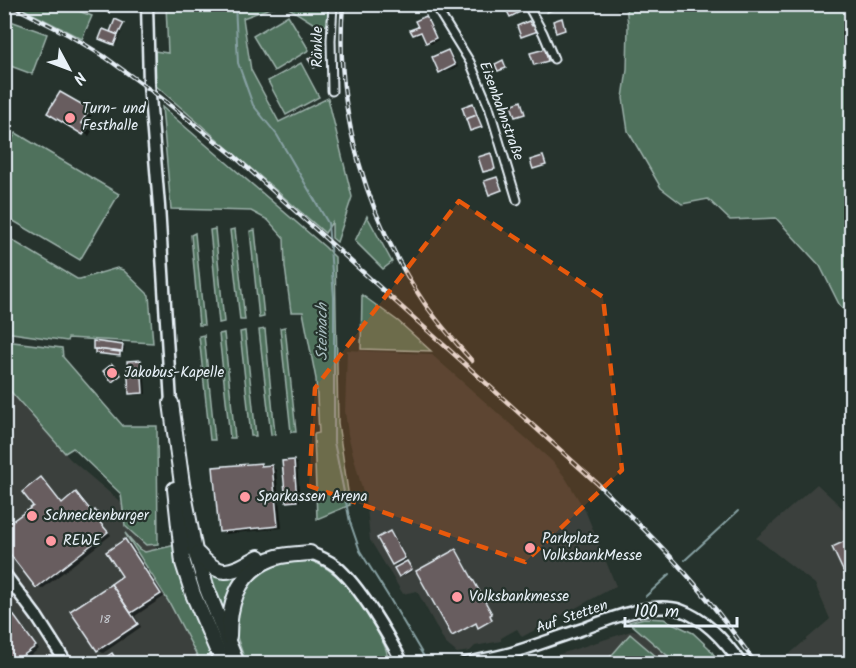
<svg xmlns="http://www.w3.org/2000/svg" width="856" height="668" font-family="Kalam,sans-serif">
  <rect width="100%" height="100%" fill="#26332d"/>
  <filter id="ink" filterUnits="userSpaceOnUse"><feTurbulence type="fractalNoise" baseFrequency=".0167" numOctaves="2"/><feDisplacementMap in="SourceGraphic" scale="12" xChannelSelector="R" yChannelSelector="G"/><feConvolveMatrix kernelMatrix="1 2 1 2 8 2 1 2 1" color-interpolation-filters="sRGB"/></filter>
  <g filter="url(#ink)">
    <!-- built -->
    <g fill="#3a403c">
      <path d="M347 350 431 354 552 461 565 477 585 510 616 586 522 637 517 629 501 638V641L475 646 470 651 457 653 445 643 417 591 403 594 370 540 367 508 348 435 345 411Z"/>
      <path d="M4 385 70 459 124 505 154 542 201 663H5Z"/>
      <path d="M817 484 851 516V663H779L830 619 815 584 756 538Z"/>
      <path d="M634 630 640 632 676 663 529 664Z"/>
    </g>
    <!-- green -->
    <g fill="#4f715c" stroke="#9cb1aa" stroke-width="1.5">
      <path d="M15 5H63L92 16 82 39Z"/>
      <path d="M166 5H279L243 18 251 70 279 122 328 98 352 197 337 242 332 238V222L325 233 155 85V51L168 53Z"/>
      <path d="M284 5H329L327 25 319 27Z"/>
      <path d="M626 5H851V318L839 304 820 266 776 218 730 220 708 199 682 204 661 188 628 131 623 98 627 70 628 25Z"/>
      <path d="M288 15 309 50 274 71 253 36Z"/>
      <path d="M5 19 47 34 32 74 5 64Z"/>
      <path d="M301 63 319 97 286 115 268 81Z"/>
      <path d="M162 107 325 247 335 257 338 423 350 505 317 519 314 434 319 433 316 379 303 312H291L285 267 284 238 268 220 251 211 171 209Z"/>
      <path d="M16 133 119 194 80 260 5 216V151Z"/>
      <path d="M367 216 392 262 383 269 355 241Z"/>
      <path d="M215 229 224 322 219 323 210 230Z"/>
      <path d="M235 229 245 320H240L230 230Z"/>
      <path d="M255 230 264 317 259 318 250 231Z"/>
      <path d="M195 233 204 325H199L191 235Z"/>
      <path d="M5 236 77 279H80L117 268 123 270 149 295 153 343 68 338 67 341 5 332Z"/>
      <path d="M362 295 398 321 431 351 361 349Z"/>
      <path d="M285 327 296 432H291L280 328Z"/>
      <path d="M265 329 275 434 271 435 259 330Z"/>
      <path d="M245 331 256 436H251L240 332Z"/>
      <path d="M224 333 235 438H230L219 334Z"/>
      <path d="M204 335 215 440H210L199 336Z"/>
      <path d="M5 341 62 348 63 357 123 426H157L158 544 146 545 125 526 121 494 73 448 65 453 5 385Z"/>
      <path d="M125 533 139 549 145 552 176 545 183 580 194 614 214 663H201L170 604Z"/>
      <path d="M309 560C323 565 334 572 344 583 354 592 386 642 387 654 388 655 387 663 387 663H246L232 623 238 600 251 582 267 570 280 564Z"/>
      <path d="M206 569 246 570 224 616Z"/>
      <path d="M644 618 664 619 693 633 709 648 720 663H676L629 622Z"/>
      <path d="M630 634 664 663H605Z"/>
    </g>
    <!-- shadow -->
    <g fill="#0007">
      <path d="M615 4H624L625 10 619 11 617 10Z"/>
      <path d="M426 18 429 20 438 40 431 44 428 42 424 33 417 36 414 34Z"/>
      <path d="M562 20 564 21 566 31 559 33 558 32Z"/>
      <path d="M116 21 124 26 116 45 101 38 110 33Z"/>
      <path d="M529 22 533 27 535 26 539 32 524 37 523 36Z"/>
      <path d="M448 51 451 53 458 67 443 73 440 72Z"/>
      <path d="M61 94 93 113 85 127 92 131 89 136 49 112Z"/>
      <path d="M521 103 523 104 526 114 518 117 516 116Z"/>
      <path d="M473 105 475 106 483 128 473 131 471 130Z"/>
      <path d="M490 155 492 156 496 169 486 172 484 171Z"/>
      <path d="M497 178 499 179 503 191 492 195 490 194Z"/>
      <path d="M95 343 123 346 125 347 124 352H122L121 356 98 353Z"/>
      <path d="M141 361 144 363 146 394 134 395 130 393Z"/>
      <path d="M293 461 297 463 300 502 290 503 287 501Z"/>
      <path d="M260 464 265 467H272L276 470 282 528 225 534 220 531Z"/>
      <path d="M41 478 45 481 63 504 77 494 81 496 94 513 95 512 100 514 104 519 101 522 111 535 42 589 37 587 10 552 4 548 35 506Z"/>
      <path d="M390 533 394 535 407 559 406 560 413 571 402 577 379 539Z"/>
      <path d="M126 541 130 543 165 596 135 616 141 627 103 653 98 650 72 612 124 577Z"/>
      <path d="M4 600 39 649 19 664H4Z"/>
      <path d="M36 658 42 664H27Z"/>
    </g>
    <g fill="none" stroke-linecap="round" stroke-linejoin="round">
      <!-- stream -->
      <g stroke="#87a1a3" stroke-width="2">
        <path d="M235 4 238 63 253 105 277 135 328 223 334 297V442L350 522 360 551 390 599 423 655 426 664"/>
        <path d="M685 560 738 511"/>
        <path d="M646 596 670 574"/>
      </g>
    </g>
    <!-- building -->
    <g fill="#685d5e" stroke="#e8f1f8" stroke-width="1.5">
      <path d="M101 4H112L109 13 99 8Z"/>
      <path d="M506 4H516L520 12 510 17 504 5Z"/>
      <path d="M544 4H556L557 8 547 12Z"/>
      <path d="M426 16 436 38 426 43 421 32 413 35 410 30 418 27 415 21Z"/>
      <path d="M562 18 565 30 556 33 553 21Z"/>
      <path d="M115 19 124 23 118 35 110 32Z"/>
      <path d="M529 21 532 26 536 25 538 31 521 37 517 26Z"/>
      <path d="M103 29 118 35 114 45 99 39Z"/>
      <path d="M545 49 548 61 534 65 530 53Z"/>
      <path d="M448 50 455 65 439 73 432 57Z"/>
      <path d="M316 54 322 63 314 68 308 59Z"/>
      <path d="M503 60 506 68 498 71 495 64Z"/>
      <path d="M60 92 90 109 81 123 88 127 83 135 47 113Z"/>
      <path d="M521 101 525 114 515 117 511 105Z"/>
      <path d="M473 103 477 115 466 119 462 107Z"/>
      <path d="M477 115 482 127 470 131 466 119Z"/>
      <path d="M491 153 495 169 483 172 478 157Z"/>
      <path d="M543 156 546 165 533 169 530 160Z"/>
      <path d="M497 177 502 190 489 195 484 181Z"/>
      <path d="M93 341 123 345 122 352 93 349Z"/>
      <path d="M95 349 120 352V356L95 353Z"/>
      <path d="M141 360 143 393 129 394 127 361Z"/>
      <path d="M112 364 121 375 112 382 103 371Z"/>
      <path d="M294 460 297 501 286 502 282 461Z"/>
      <path d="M261 463V466L272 465 278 526 219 532 213 467Z"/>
      <path d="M41 477 62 504 76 492 92 512 95 510 100 516 97 519 108 532 36 588 6 549 4 550V527L33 506 22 492Z"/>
      <path d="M390 531 405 558 392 565 377 538Z"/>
      <path d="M852 538V590L832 547Z"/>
      <path d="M125 539 161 594 131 613 111 584 122 576 106 552Z"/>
      <path d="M456 549 492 614 490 615 492 620 478 628 476 623 452 636 416 571Z"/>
      <path d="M407 561 412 569 399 577 394 568Z"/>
      <path d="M111 584 138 624 97 651 70 611Z"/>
      <path d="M4 602 36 646 11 664H4Z"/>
      <path d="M112 653 119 664H96Z"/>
    </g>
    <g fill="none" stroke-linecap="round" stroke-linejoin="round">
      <!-- street casing -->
      <g stroke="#e8f1f8" stroke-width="11">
        <g id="street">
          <path d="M434 4 470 62 489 107 517 200"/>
          <path d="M527 4 543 33 554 59"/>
          <path d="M332 91 331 40 333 4"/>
        </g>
      </g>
      <!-- secondary casing -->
      <g stroke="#e8f1f8" stroke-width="15">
        <g id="secondary">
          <path d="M4 573 37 617 67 664"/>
          <path d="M464 664C482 659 501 657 518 651 540 644 561 636 583 629 609 619 652 601 680 610 706 619 726 642 741 664"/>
        </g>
      </g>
      <!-- primary casing -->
      <g stroke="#e8f1f8" stroke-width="15">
        <g id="primary">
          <path d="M147 4 149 84 159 206 171 403"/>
          <path d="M310 553C319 556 328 560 336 566 360 586 388 635 403 664"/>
        </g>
      </g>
      <!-- highway casing -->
      <g stroke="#e8f1f8" stroke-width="18">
        <g id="highway">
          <path d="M171 403 182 484 195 551 207 589 237 664"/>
          <path d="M175 489 183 563 193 594 223 664"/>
          <path d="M198 554C222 580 231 572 259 557"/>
          <path d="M229 636C229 601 240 568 277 557 287 554 300 554 310 553"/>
        </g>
      </g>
      <!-- street -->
      <use href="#street" stroke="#26332d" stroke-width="7"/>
      <!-- secondary -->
      <use href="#secondary" stroke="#26332d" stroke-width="10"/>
      <!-- primary -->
      <use href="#primary" stroke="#26332d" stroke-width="10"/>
      <!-- highway -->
      <use href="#highway" stroke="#26332d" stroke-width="14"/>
      <!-- rail casing -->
      <g stroke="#e8f1f8" stroke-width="4.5">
        <g id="rail">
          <path d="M9 4 69 35 105 57 160 97 232 154 599 485C629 515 660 543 687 575 712 603 734 633 756 664"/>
          <path d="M343 4C334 110 366 217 425 304 439 324 456 343 472 361"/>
        </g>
      </g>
      <!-- rail -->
      <use href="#rail" stroke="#26332d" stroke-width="2" stroke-dasharray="7" stroke-linecap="butt"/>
    </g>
  </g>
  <!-- marked area -->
  <path fill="#e8590c" fill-opacity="0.2" stroke="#e8590c" stroke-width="4.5" stroke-dasharray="12 8" stroke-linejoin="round" d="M459 201 603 297 622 470 525 562 309 486 315 388Z"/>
  <!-- markers -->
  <g fill="#ff9aa2" stroke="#26332d" stroke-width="2">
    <circle cx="70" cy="118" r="6"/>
    <circle cx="112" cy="373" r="6"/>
    <circle cx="245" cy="497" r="6"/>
    <circle cx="32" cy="516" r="6"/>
    <circle cx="51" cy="541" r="6"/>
    <circle cx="530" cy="548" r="6"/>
    <circle cx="457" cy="597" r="6"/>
  </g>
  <g text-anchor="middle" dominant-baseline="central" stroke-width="4.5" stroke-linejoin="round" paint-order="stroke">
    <!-- number labels -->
    <g font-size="12" fill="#c8ccd2">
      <text x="105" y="619">18</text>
    </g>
    <!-- street labels -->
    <g font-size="15" fill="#e8f1f8" stroke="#26332d">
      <text transform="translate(318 47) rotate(-90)">Ränkle</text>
      <text transform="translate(501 111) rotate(70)">Eisenbahnstraße</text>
      <text transform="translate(572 617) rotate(-19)">Auf Stetten</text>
    </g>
    <!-- poi labels -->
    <g font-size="15" fill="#e8f1f8" stroke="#26332d" text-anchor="start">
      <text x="82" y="109">Turn- und<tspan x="82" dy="17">Festhalle</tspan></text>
      <text x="124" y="373">Jakobus-Kapelle</text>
      <text x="257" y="497">Sparkassen Arena</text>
      <text x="44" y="516">Schneckenburger</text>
      <text x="542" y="539">Parkplatz<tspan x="542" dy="17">VolksbankMesse</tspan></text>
      <text x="63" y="541">REWE</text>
      <text x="469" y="597">Volksbankmesse</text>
    </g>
    <!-- water labels -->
    <g font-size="16" font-style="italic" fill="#a8bcbf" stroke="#26332d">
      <text transform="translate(322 332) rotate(-90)">Steinach</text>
    </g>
  </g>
  <!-- margin -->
  <rect width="856" height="668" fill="none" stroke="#26332d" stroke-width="24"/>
  <rect x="12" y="12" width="832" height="644" fill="none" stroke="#e8f1f8" stroke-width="2" filter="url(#ink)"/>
  <!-- north arrow -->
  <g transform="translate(69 69) rotate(131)" stroke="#26332d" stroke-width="4.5" paint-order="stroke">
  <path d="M0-4.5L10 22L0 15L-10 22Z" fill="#e8f1f8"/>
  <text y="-9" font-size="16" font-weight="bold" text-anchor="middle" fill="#e8f1f8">N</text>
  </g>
  <!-- scale -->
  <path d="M625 617v9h112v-9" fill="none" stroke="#e8f1f8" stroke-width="3"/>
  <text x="634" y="617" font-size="18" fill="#e8f1f8" stroke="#26332d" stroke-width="4.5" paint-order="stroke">100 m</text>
</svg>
